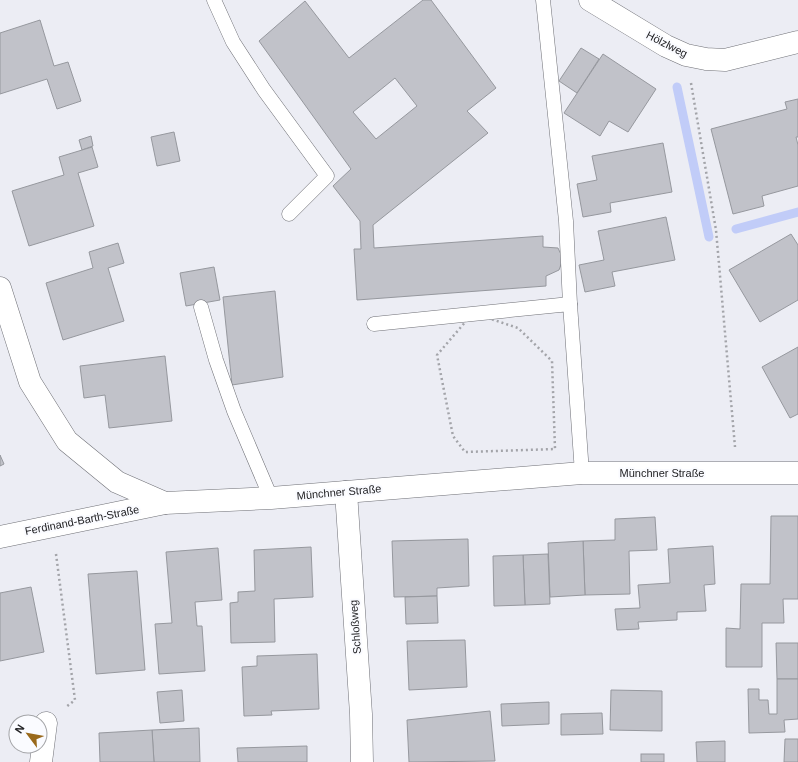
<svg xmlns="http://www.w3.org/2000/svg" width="798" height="762" font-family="Arial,sans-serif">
  <rect width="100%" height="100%" fill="#ecedf4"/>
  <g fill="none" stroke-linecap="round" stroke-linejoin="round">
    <!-- stream -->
    <g stroke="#c1ccf8" stroke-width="9">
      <path d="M677 87 709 237"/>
      <path d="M736 229 798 212"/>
    </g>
  </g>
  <!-- building -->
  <g fill="#c1c2c9" stroke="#96989e" fill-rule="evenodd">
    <path d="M423 0H431L496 88 467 111 488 133 373 225 374 248 543 236V247L558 248 563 259 559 270 546 276V286L357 300 354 249H361L360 221 333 186 351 169 259 41 305 1 349 58ZM395 78 417 106 376 139 353 112Z"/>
    <path d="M40 20 54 66 68 62 81 101 57 109 47 79 0 94V33Z"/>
    <path d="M581 48 599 59 577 93 559 81Z"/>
    <path d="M603 54 656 89 628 132 609 121 600 136 564 113Z"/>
    <path d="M798 99V137H796L798 145V186L762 196 764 206 733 214 711 129 787 109 785 102Z"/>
    <path d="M174 132 180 161 157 166 151 137Z"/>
    <path d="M91 136 93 146 82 150 79 140Z"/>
    <path d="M663 143 672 192 610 203 611 212 583 217 577 184 597 180 592 156Z"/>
    <path d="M92 147 98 167 78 173 94 226 29 246 12 191 64 175 59 157Z"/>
    <path d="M666 217 675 260 612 272 615 286 585 292 579 265 604 260 598 231Z"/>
    <path d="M791 234 798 245V300L760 322 729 270Z"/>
    <path d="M118 243 124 263 108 268 124 321 63 340 46 283 93 268 89 252Z"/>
    <path d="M214 267 220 300 186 306 180 273Z"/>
    <path d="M275 291 283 377 232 385 223 297Z"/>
    <path d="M798 347V414L790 418 762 367Z"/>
    <path d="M165 356 172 421 109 428 105 395 84 398 80 366Z"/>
    <path d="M0 455 4 464 0 466Z"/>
    <path d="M771 516H798V599H783L784 623H762V667H726V628L740 629 741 584H770Z"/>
    <path d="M655 517 657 550 629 551 630 594 585 595 583 541 615 540V519Z"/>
    <path d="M468 539 469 586 437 588V596L394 597 392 541Z"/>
    <path d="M583 541 585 595 550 597 548 543Z"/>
    <path d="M713 546 715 584 704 585 706 611 677 612V620L638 622 639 629 617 630 615 609 640 608 638 585 670 583 668 549Z"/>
    <path d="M311 547 313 597 274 599 275 642 231 643 230 603 238 602V592L255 591 254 550Z"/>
    <path d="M218 548 222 600 195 602 197 626H202L205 671 159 674 155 624 172 623 166 552Z"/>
    <path d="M548 554 550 604 525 605 523 555Z"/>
    <path d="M523 555 525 605 494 606 493 556Z"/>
    <path d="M137 571 145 670 96 674 88 574Z"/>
    <path d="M31 587 44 652 0 661V593Z"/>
    <path d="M437 596 438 623 406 624 405 597Z"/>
    <path d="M465 640 467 687 409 690 407 641Z"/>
    <path d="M776 643H798V679H777Z"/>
    <path d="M317 654 319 709 271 711 272 715 244 716 242 667 257 666V656Z"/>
    <path d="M777 679H798V719L784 720 785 732 749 733 748 689H759V700H768L769 714H777Z"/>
    <path d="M182 690 184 721 160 723 157 692Z"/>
    <path d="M611 690 662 691V731L610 730Z"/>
    <path d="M549 702V724L502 726 501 704Z"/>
    <path d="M490 711 495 761 409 762 407 720Z"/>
    <path d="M602 713 603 734 561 735V714Z"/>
    <path d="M199 728 200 762H154L152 730Z"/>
    <path d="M152 730 154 762H100L99 733Z"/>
    <path d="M785 739H798V762H784Z"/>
    <path d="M725 741V762H697L696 742Z"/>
    <path d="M307 746V762H238L237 748Z"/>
    <rect x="641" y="754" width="23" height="8"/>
  </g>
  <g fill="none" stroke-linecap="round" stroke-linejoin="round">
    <!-- lane casing -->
    <g stroke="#6f7076" stroke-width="15">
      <g id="lane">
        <path d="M214 0 233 42 264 90 327 176 289 214"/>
        <path d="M543 0 566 221 570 304"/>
        <path d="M201 307 216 360 234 411 271 498"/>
        <path d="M374 324 570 304 582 473"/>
      </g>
    </g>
    <!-- street casing -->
    <g stroke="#6f7076" stroke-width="23">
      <g id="street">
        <path d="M590 0 666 46 686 55 706 59 725 60 798 42"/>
        <path d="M0 288 30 382 67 441 117 482 165 503 271 498 582 473H798"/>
        <path d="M346 492 361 714 362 762"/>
        <path d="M0 537 165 503"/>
        <path d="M41 762 46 723"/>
      </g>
    </g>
    <!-- path -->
    <g stroke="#a3a4a9" stroke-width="2.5" stroke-dasharray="2 3" stroke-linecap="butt">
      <path d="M691 83 716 230 735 447"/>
      <path d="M473 313 518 328 552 361 555 449 465 452 453 436 437 355Z"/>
      <path d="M56 554 75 700 66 707"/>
    </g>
    <!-- lane -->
    <use href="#lane" stroke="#fff" stroke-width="14"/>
    <!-- street -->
    <use href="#street" stroke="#fff" stroke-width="22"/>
  </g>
  <g text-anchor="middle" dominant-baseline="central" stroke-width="4" stroke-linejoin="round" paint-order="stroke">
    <!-- street labels -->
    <g font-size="11" fill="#232326" stroke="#fafbff">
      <text transform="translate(667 44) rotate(27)">Hölzlweg</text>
      <text x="662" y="473">Münchner Straße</text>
      <text transform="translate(339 492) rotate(-5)">Münchner Straße</text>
      <text transform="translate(82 520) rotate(-11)">Ferdinand-Barth-Straße</text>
      <text transform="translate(355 627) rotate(-94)">Schloßweg</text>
    </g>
  </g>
  <!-- north arrow -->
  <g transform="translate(28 734) rotate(302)"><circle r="19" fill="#fafbff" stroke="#a4a5a8"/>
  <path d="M0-3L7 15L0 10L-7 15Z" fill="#99691b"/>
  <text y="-6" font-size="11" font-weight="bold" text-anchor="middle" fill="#232326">N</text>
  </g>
</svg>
